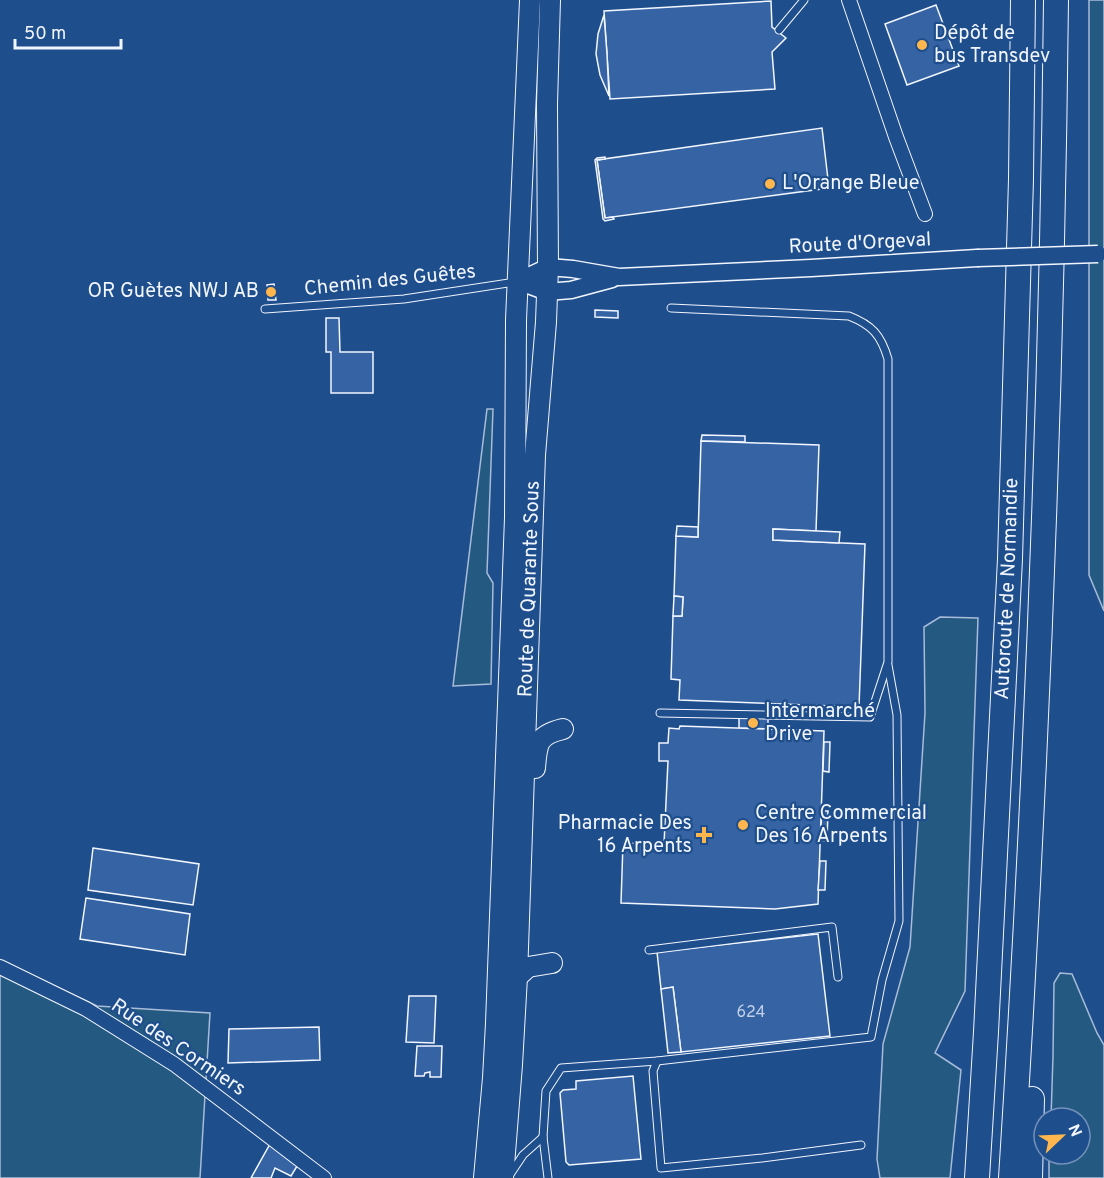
<svg xmlns="http://www.w3.org/2000/svg" width="1104" height="1178" font-family="Overpass,sans-serif">
  <rect width="100%" height="100%" fill="#1f4e8c"/>
  <!-- green -->
  <g fill="#245a82" stroke="#a8bbd7" stroke-width="1.5">
    <path d="M1089 0H1104V611L1089 575Z"/>
    <path d="M487 409H493L487 573 493 583 491 684 453 686Z"/>
    <path d="M940 617 978 618 965 991 935 1053 961 1070 950 1178H880L877 1159 883 1044 910 947 925 713 924 627Z"/>
    <path d="M0 960 97 1006 210 1013 200 1178H0Z"/>
    <path d="M1060 973 1072 974 1097 1033 1104 1045V1178H1049V1154H1080V1118H1051L1053 1056 1054 983Z"/>
  </g>
  <!-- building -->
  <g fill="#3563a3" stroke="#f2f6ff" stroke-width="1.5">
    <path d="M771 1 772 27 786 38 772 52 775 89 610 99 604 11Z"/>
    <path d="M936 5 959 66 907 85 885 24Z"/>
    <path d="M604 15 607 54 609 96 600 75 596 54 598 34Z"/>
    <path d="M822 128 829 188 605 218 597 160Z"/>
    <path d="M605 157V159L597 160 605 218 613 217 614 219 605 221 603 219 595 160 597 158Z"/>
    <path d="M274 284 276 300H268L267 285Z"/>
    <path d="M595 310 618 311V318L595 317Z"/>
    <path d="M326 318H339L340 352H373V393H331V352H326Z"/>
    <path d="M702 435 745 436V442L701 441Z"/>
    <path d="M701 441 819 445 816 531 773 529V540L865 544 859 707 679 700 680 680 671 679 673 616H682L683 597 674 596 676 536 698 537Z"/>
    <path d="M677 526 698 527V537L676 536Z"/>
    <path d="M773 529 840 532 839 543 773 540Z"/>
    <path d="M674 596 683 597 682 616H673Z"/>
    <path d="M739 717 768 718V729L739 728Z"/>
    <path d="M680 726 824 731 818 904 775 909 621 903 623 843 664 844 668 761H659V743H668L669 728 679 729Z"/>
    <path d="M824 742H830L829 772 823 771Z"/>
    <path d="M822 811H828L827 841 820 840Z"/>
    <path d="M93 848 199 864 193 905 88 890Z"/>
    <path d="M820 861H826L825 890H818Z"/>
    <path d="M86 898 190 914 185 955 80 939Z"/>
    <path d="M818 934 830 1036 681 1052 673 987 661 989 657 952Z"/>
    <path d="M673 987 681 1052 668 1053 661 989Z"/>
    <path d="M409 996H436L434 1043 406 1042Z"/>
    <path d="M319 1027 320 1060 228 1063 229 1029Z"/>
    <path d="M417 1046H442L441 1077H430V1072L425 1073 424 1076H415Z"/>
    <path d="M633 1076 641 1159 569 1165 566 1162 560 1093 563 1090 576 1089V1081Z"/>
    <path d="M270 1144 299 1163 291 1176 275 1168 271 1178H251Z"/>
  </g>
  <g fill="none" stroke-linecap="round" stroke-linejoin="round">
    <!-- service casing -->
    <g stroke="#f2f6ff" stroke-width="9">
      <g id="service">
        <path d="M779 30 804 0"/>
        <path d="M265 309 404 299 515 282"/>
        <path d="M660 713 870 717 888 662V359C881 335 872 325 849 316L671 308"/>
        <path d="M649 950 832 927 838 977"/>
        <path d="M657 1061 653 1071 661 1168 762 1158 861 1145"/>
        <path d="M509 1176 523 1155 543 1137"/>
        <path d="M548 1178 543 1137 546 1091 561 1068 657 1061 871 1037 882 980 899 921 897 715 888 665"/>
      </g>
    </g>
    <!-- minor casing -->
    <g stroke="#f2f6ff" stroke-width="16">
      <g id="minor">
        <path d="M849 0 896 137 925 214"/>
        <path d="M0 967 86 1009 174 1064 324 1178"/>
      </g>
    </g>
    <!-- tertiary casing -->
    <g stroke="#f2f6ff" stroke-width="19">
      <g id="tertiary">
        <path d="M518 281 548 267 573 269 619 277 811 268 977 258"/>
        <path d="M518 281 547 292 571 290 612 279"/>
      </g>
    </g>
    <!-- primary casing -->
    <g stroke="#f2f6ff" stroke-width="22">
      <g id="primary">
        <path d="M535 768C537 744 537 735 563 729"/>
        <path d="M517 977 528 967 552 963"/>
        <path d="M484 1178 493 1078 496 1023 515 518 516 320 530 0"/>
        <path d="M503 1178 512 1065 517 977 535 455 546 322 548 267 547 104 550 0"/>
      </g>
    </g>
    <!-- motorway casing -->
    <g stroke="#f2f6ff" stroke-width="26">
      <g id="motorway">
        <path id="s1" d="M977 1178 986 1032 1010 559 1021 179 1023 0"/>
        <path d="M1011 1178C1036 786 1052 393 1056 0"/>
        <path d="M1030 1178 1032 1099"/>
      </g>
    </g>
    <!-- service -->
    <use href="#service" stroke="#1f4e8c" stroke-width="7"/>
    <!-- minor -->
    <use href="#minor" stroke="#1f4e8c" stroke-width="14"/>
    <!-- tertiary -->
    <use href="#tertiary" stroke="#1f4e8c" stroke-width="16"/>
    <!-- primary -->
    <use href="#primary" stroke="#1f4e8c" stroke-width="20"/>
    <!-- motorway -->
    <use href="#motorway" stroke="#1f4e8c" stroke-width="24"/>
    <!-- tertiary-bridge casing -->
    <g stroke="#f2f6ff" stroke-width="19" stroke-linecap="butt">
      <path id="tertiary-bridge" d="M977 258 1098 254"/>
    </g>
    <!-- tertiary-bridge -->
    <use href="#tertiary-bridge" stroke="#1f4e8c" stroke-width="16"/>
  </g>
  <!-- markers -->
  <g fill="#ffb74d" stroke="#1f4e8c" stroke-width="2">
    <circle cx="922" cy="45" r="6"/>
    <circle cx="770" cy="184" r="6"/>
    <circle cx="271" cy="292" r="6"/>
    <circle cx="753" cy="723" r="6"/>
    <circle cx="743" cy="825" r="6"/>
    <path d="M701 826h6v6h6v6h-6v6h-6v-6h-6v-6h6z"/>
  </g>
  <g text-anchor="middle" dominant-baseline="central" stroke-width="4.5" stroke-linejoin="round" paint-order="stroke">
    <!-- number labels -->
    <g font-size="16" fill="#c3d1e8">
      <text x="751" y="1013">624</text>
    </g>
    <!-- poi labels -->
    <g font-size="20" fill="#f2f6ff" stroke="#1f4e8c" text-anchor="start">
      <text x="934" y="34">Dépôt de<tspan x="934" dy="23">bus Transdev</tspan></text>
      <text x="782" y="184">L'Orange Bleue</text>
      <text x="259" y="292" text-anchor="end">OR Guètes NWJ AB</text>
      <text x="765" y="712">Intermarché<tspan x="765" dy="23">Drive</tspan></text>
      <text x="755" y="814">Centre Commercial<tspan x="755" dy="23">Des 16 Arpents</tspan></text>
      <text x="692" y="824" text-anchor="end">Pharmacie Des<tspan x="692" dy="23">16 Arpents</tspan></text>
    </g>
    <!-- street labels -->
    <g font-size="20" fill="#f2f6ff" stroke="#1f4e8c">
      <text transform="translate(860 244) rotate(-3)">Route d'Orgeval</text>
      <text transform="translate(390 281) rotate(-6)">Chemin des Guêtes</text>
      <text transform="translate(530 589) rotate(-88)">Route de Quarante Sous</text>
      <text stroke="none"><textPath href="#s1" startOffset="590">Autoroute de Normandie</textPath></text>
      <text transform="translate(178 1048) rotate(34)">Rue des Cormiers</text>
    </g>
  </g>
  <!-- north arrow -->
  <g transform="translate(1062 1136) rotate(67)"><circle r="28" fill="#1f4e8c" stroke="#7391ba" stroke-width="1.5"/>
  <path d="M0-4.5L10 22L0 15L-10 22Z" fill="#ffb74d"/>
  <text y="-9" font-size="16" font-weight="bold" text-anchor="middle" fill="#f2f6ff">N</text>
  </g>
  <!-- scale -->
  <path d="M15 39v9h106v-9" fill="none" stroke="#f2f6ff" stroke-width="3"/>
  <text x="24" y="39" font-size="18" fill="#f2f6ff" stroke="#1f4e8c" stroke-width="4.5" paint-order="stroke">50 m</text>
</svg>
